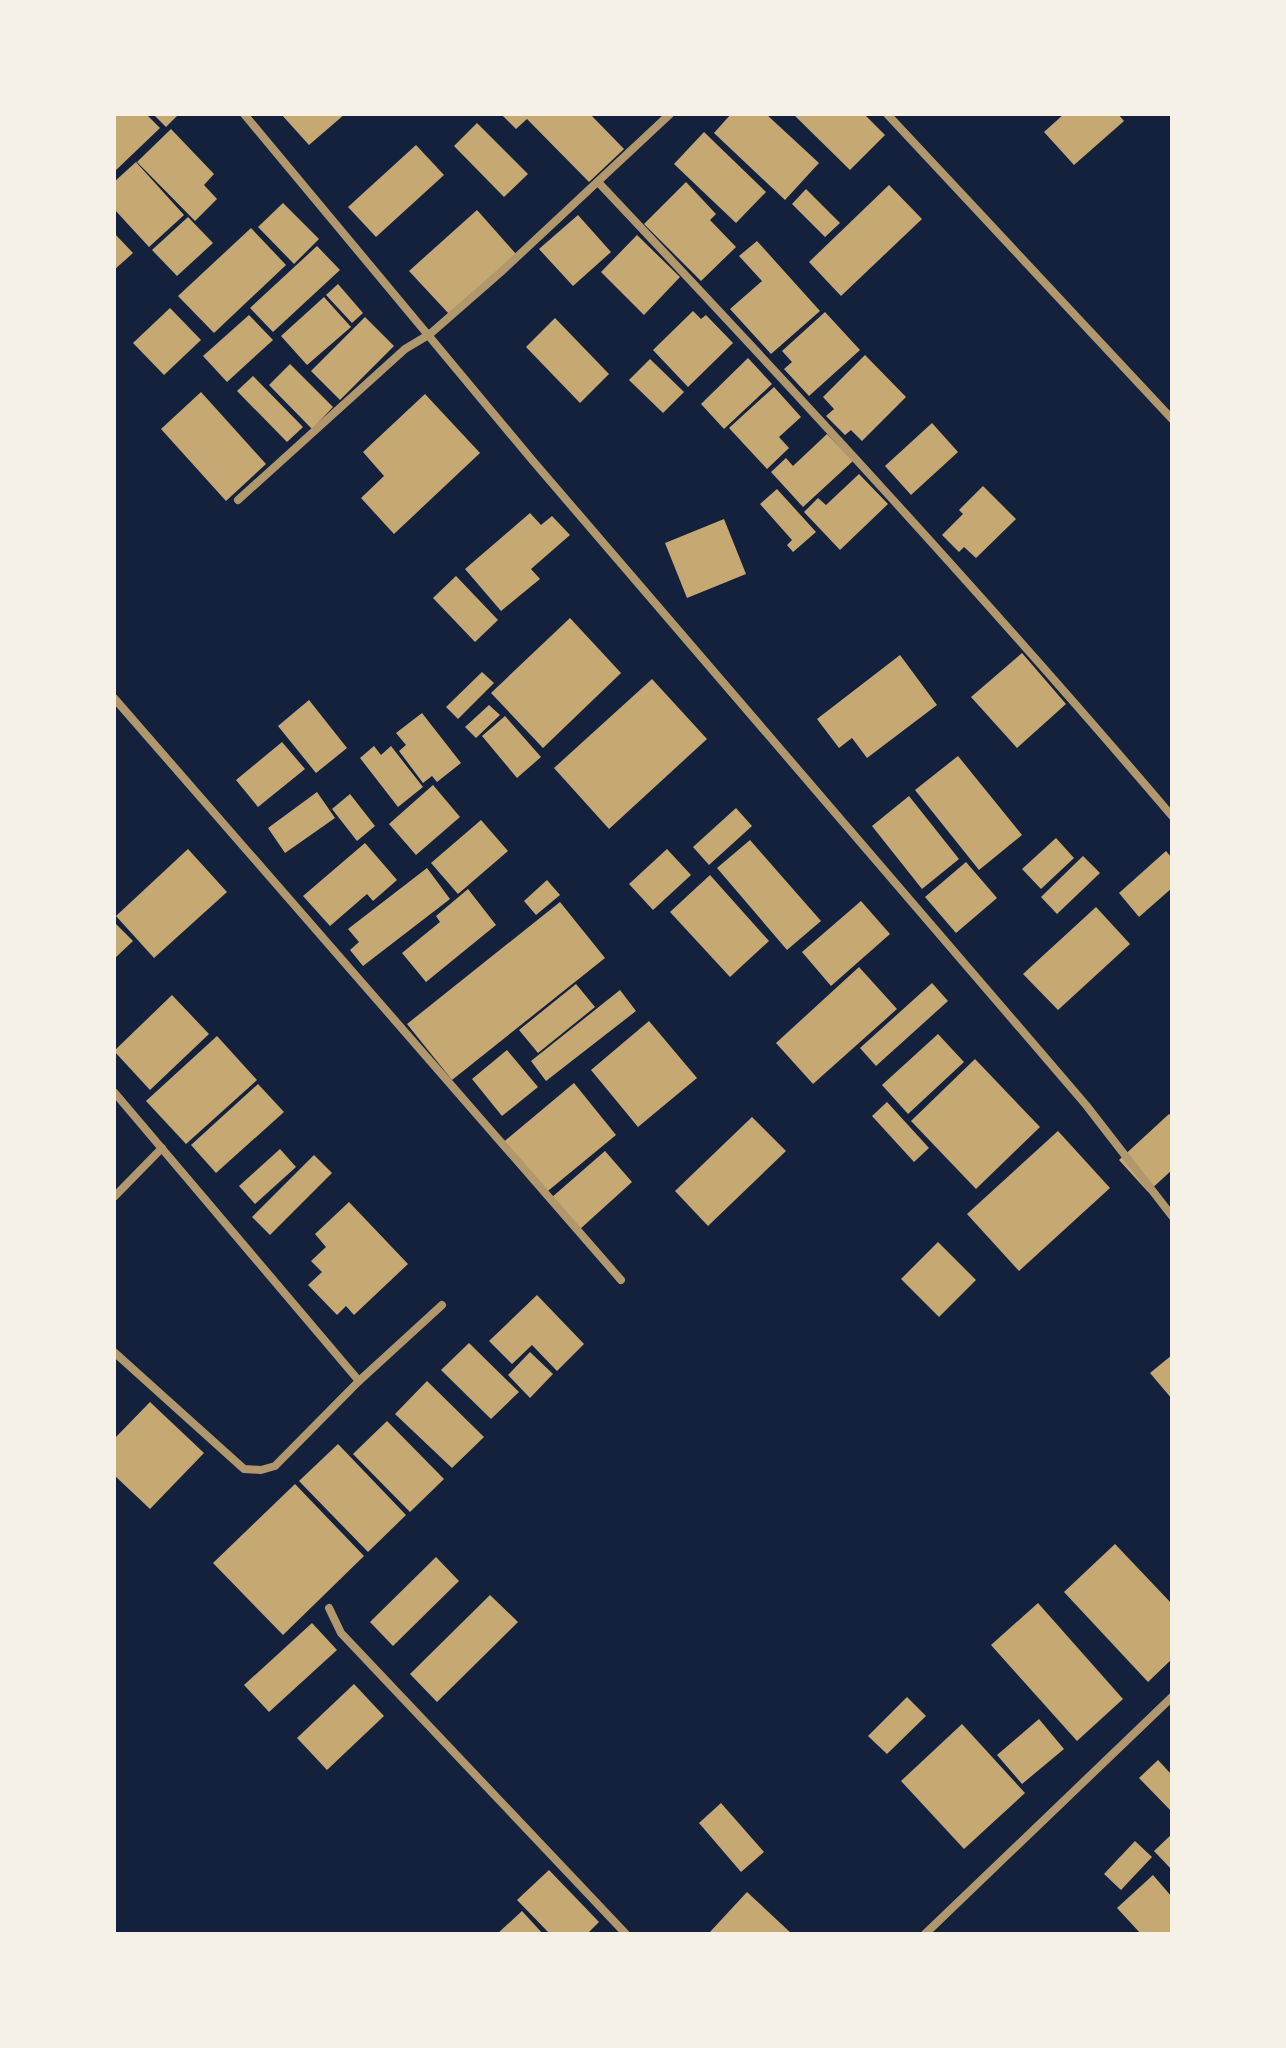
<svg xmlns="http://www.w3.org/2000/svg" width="1286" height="2048" font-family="Manrope,sans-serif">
  <rect width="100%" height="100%" fill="#14213d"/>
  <!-- building -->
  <g fill="#c6a872">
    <path d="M118 114H146L160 128 114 172V118Z"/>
    <path d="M153 114H179L166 127Z"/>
    <path d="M281 114H345L309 145Z"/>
    <path d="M501 114H590L624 149 589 182 527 119 516 129Z"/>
    <path d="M731 114H766L819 163 785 200 714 133Z"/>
    <path d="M793 114H864L885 135 850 170Z"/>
    <path d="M1064 114H1118L1124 121 1074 165 1044 132Z"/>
    <path d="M477 123 528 174 504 197 454 146Z"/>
    <path d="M171 129 214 174 204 185 217 199 195 221 137 162Z"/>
    <path d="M704 132 766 192 736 223 674 164Z"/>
    <path d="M416 145 444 175 376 237 348 207Z"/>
    <path d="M136 162 184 215 149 247 114 209V182Z"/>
    <path d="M686 182 716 214 710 220 736 247 701 281 644 224Z"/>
    <path d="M889 185 922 219 841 296 809 262Z"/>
    <path d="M806 189 840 223 825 237 792 204Z"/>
    <path d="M283 203 319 239 294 264 258 227Z"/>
    <path d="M477 210 516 254 449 314 409 271Z"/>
    <path d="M578 215 611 252 573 286 539 249Z"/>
    <path d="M188 217 213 243 177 276 152 250Z"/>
    <path d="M251 228 286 265 214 333 178 296Z"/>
    <path d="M114 233 133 253 114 270Z"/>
    <path d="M637 235 680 277 644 315 601 272Z"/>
    <path d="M757 241 820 311 771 354 730 309 762 281 739 256Z"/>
    <path d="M317 246 340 270 273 332 250 308Z"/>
    <path d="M338 284 363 313 352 323 326 295Z"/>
    <path d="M324 297 351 327 307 365 281 336Z"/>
    <path d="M170 308 201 340 164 375 133 343Z"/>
    <path d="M693 311 701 319 706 315 733 343 688 387 653 350Z"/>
    <path d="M825 312 860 350 809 396 784 369 792 362 782 351Z"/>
    <path d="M249 315 273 340 227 382 203 356Z"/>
    <path d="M365 317 394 346 340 400 311 371Z"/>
    <path d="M555 318 609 374 580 403 526 347Z"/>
    <path d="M865 355 906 397 862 441 851 430 845 435 826 416 834 409 823 397Z"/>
    <path d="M748 358 772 384 724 429 701 404Z"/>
    <path d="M650 359 684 392 663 413 629 380Z"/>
    <path d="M290 364 333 407 312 429 269 385Z"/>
    <path d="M253 376 303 427 287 442 237 391Z"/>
    <path d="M774 387 801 417 779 437 789 448 767 469 729 428Z"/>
    <path d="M201 392 266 464 226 501 161 429Z"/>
    <path d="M425 394 480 453 394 534 361 498 384 476 363 452Z"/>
    <path d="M932 423 958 452 911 495 885 466Z"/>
    <path d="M827 434 853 461 803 507 771 472 786 458 793 466Z"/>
    <path d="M859 474 888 504 840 550 804 512 818 498 826 505Z"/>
    <path d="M983 486 1016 519 976 558 964 547 959 552 942 535 963 514 959 510Z"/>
    <path d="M777 489 816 532 793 552 787 545 792 540 760 504Z"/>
    <path d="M530 513 541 525 552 516 570 535 531 569 540 579 501 611 465 569Z"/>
    <path d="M724 519 746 574 687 598 665 543Z"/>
    <path d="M456 576 498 620 475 642 433 598Z"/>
    <path d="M570 618 621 673 543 748 491 693Z"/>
    <path d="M1022 653 1066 704 1017 748 971 697Z"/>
    <path d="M900 655 937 705 867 758 852 738 839 748 817 719Z"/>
    <path d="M482 672 494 683 458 719 446 707Z"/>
    <path d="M652 679 707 739 609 829 554 768Z"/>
    <path d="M309 700 347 748 316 773 278 726Z"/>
    <path d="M489 705 500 715 476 738 465 727Z"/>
    <path d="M422 713 461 763 437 782 432 776 423 783 399 751 406 745 396 733Z"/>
    <path d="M505 716 541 757 517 778 482 736Z"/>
    <path d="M282 742 305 769 258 807 236 780Z"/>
    <path d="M374 746 381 755 391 746 423 787 398 807 360 758Z"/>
    <path d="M958 756 1022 835 979 870 915 790Z"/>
    <path d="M433 785 460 817 416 855 389 824Z"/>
    <path d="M317 792 335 818 285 853 268 828Z"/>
    <path d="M350 794 375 826 357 841 332 809Z"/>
    <path d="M909 796 959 859 922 889 872 826Z"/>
    <path d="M736 808 752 826 709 865 693 847Z"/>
    <path d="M481 820 508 851 458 894 431 863Z"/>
    <path d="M1056 838 1074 858 1041 889 1022 869Z"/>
    <path d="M750 840 821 921 787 950 717 868Z"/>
    <path d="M365 843 397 880 373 901 367 894 330 926 303 896Z"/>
    <path d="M188 849 227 892 154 958 116 916Z"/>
    <path d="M667 849 691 875 653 910 629 884Z"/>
    <path d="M1166 851 1172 858V888L1139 917 1119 893Z"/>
    <path d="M1083 856 1100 873 1057 914 1041 897Z"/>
    <path d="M966 862 997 898 956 933 925 897Z"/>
    <path d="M427 868 450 899 363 966 350 950 359 942 348 929Z"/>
    <path d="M710 875 769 941 730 977 670 912Z"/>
    <path d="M547 880 560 895 536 915 524 901Z"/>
    <path d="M468 889 496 925 426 982 402 953 440 922 436 916Z"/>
    <path d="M861 901 890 934 831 986 802 952Z"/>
    <path d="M560 902 605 958 452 1080 407 1024Z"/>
    <path d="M1096 907 1130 944 1058 1010 1023 974Z"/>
    <path d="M114 922 133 941 114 959Z"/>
    <path d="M859 967 897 1009 813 1084 776 1043Z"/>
    <path d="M932 983 948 1001 876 1066 860 1048Z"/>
    <path d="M576 984 595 1007 538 1053 519 1030Z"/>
    <path d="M620 990 636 1011 546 1081 531 1061Z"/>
    <path d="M172 995 209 1034 150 1090 114 1051Z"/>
    <path d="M649 1021 697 1078 638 1127 591 1070Z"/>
    <path d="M938 1034 964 1062 908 1114 882 1085Z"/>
    <path d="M217 1036 257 1080 186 1144 146 1101Z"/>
    <path d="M507 1050 538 1087 502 1116 472 1079Z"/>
    <path d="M975 1059 1040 1127 976 1189 911 1121Z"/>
    <path d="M574 1083 616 1135 543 1195 501 1144Z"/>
    <path d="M258 1084 284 1112 216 1173 191 1145Z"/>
    <path d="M887 1102 929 1148 914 1162 872 1116Z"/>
    <path d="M1169 1114 1172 1117V1170L1148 1192 1119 1160Z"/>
    <path d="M752 1117 786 1151 708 1226 675 1191Z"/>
    <path d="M1058 1131 1110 1188 1019 1271 967 1214Z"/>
    <path d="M280 1149 296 1167 255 1204 239 1186Z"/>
    <path d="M605 1151 632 1182 579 1230 551 1198Z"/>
    <path d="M314 1155 332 1173 270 1235 252 1217Z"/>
    <path d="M349 1202 408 1264 354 1315 346 1306 337 1315 308 1285 322 1272 311 1261 326 1247 315 1234Z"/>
    <path d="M938 1242 976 1280 939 1317 901 1279Z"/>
    <path d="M537 1295 584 1344 557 1371 532 1345 512 1364 489 1341Z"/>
    <path d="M469 1343 519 1392 491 1419 441 1370Z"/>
    <path d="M530 1352 553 1374 530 1398 508 1375Z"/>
    <path d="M1172 1355V1399L1150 1373Z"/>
    <path d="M427 1381 484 1437 452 1468 395 1414Z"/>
    <path d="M150 1402 204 1453 150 1509 114 1475V1439Z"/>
    <path d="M387 1421 444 1479 410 1512 353 1454Z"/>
    <path d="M338 1444 406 1515 368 1552 299 1481Z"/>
    <path d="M295 1484 364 1556 283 1635 213 1563Z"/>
    <path d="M1115 1544 1172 1604V1659L1148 1682 1064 1592Z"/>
    <path d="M436 1557 459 1581 393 1646 370 1622Z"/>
    <path d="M490 1595 518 1622 437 1702 410 1674Z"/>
    <path d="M1038 1603 1123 1699 1077 1741 991 1645Z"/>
    <path d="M312 1623 337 1650 269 1712 244 1685Z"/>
    <path d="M354 1684 384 1716 327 1770 297 1738Z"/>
    <path d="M907 1697 926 1716 887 1754 868 1736Z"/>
    <path d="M1039 1719 1064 1749 1022 1784 997 1755Z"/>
    <path d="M962 1724 1025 1793 964 1849 901 1781Z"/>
    <path d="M1158 1760 1172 1775V1812L1139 1778Z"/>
    <path d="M721 1803 764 1852 741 1872 699 1823Z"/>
    <path d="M1172 1834V1870L1154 1851Z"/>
    <path d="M1135 1841 1152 1857 1121 1890 1104 1874Z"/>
    <path d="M549 1870 599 1922 587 1934H550L517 1900Z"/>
    <path d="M1153 1875 1172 1897V1934H1141L1117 1908Z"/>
    <path d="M747 1892 792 1934 709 1933Z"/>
    <path d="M522 1911 543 1934H497Z"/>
  </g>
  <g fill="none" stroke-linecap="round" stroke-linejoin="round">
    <!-- minor -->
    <g stroke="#b1986c" stroke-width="8">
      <path d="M244 114 533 461 1086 1105 1172 1216"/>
      <path d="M887 114 1172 419"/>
      <path d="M598 182C794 390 987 599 1172 816"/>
      <path d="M238 500 405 349 430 334 502 271 670 114"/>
      <path d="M114 698 621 1280"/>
      <path d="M114 1092 359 1381"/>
      <path d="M114 1197 162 1148"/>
      <path d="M114 1352 244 1469 261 1470 275 1466 359 1381 442 1305"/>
      <path d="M329 1608 341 1633 626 1934"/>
      <path d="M925 1934 1172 1697"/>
    </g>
  </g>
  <!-- border -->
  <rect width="1286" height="2048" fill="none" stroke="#f6f1e7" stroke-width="232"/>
</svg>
